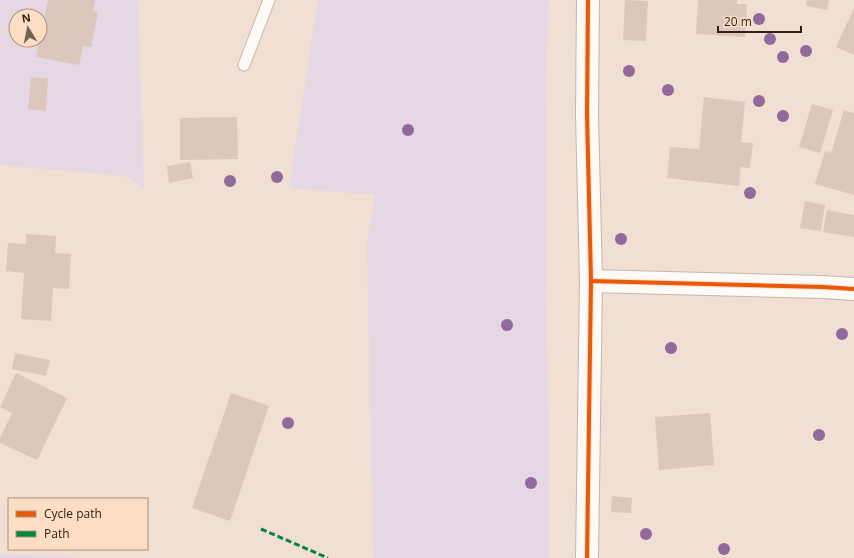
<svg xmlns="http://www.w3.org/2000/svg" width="854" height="558" font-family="'Open Sans',sans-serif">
  <rect width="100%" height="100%" fill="#f0dfd2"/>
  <!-- green -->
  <g fill="#e5d7e4" fill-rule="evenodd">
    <path d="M0 0H138L144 188 125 176 0 165ZM16 16H40V40H16Z"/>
    <path d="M318 0H549L546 77 547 255 546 297 549 432V558H373L367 242 375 195 289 188Z"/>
    <path d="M0 554 57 556 78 558H0Z"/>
  </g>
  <!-- building -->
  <g fill="#ddc6bb">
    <path d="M48 0H95L93 11 98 12 91 47 83 46 79 65 36 57Z"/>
    <path d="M625 0 648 1 646 41 623 40Z"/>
    <path d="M698 0H737V4H747L745 37 696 34Z"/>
    <path d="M807 0H829L827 10 806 6Z"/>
    <path d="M854 8V55L836 47Z"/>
    <path d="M31 77 48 79 46 111 28 109Z"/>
    <path d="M704 97 745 102 741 142 753 143 750 168 741 167 739 186 667 178 670 147 699 149Z"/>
    <path d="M812 104 833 110 820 153 799 147Z"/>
    <path d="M844 110 854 113V195L815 184 825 151 831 153Z"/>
    <path d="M237 117 238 159 180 160V118Z"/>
    <path d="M190 162 193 178 169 183 167 166Z"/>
    <path d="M805 201 825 205 821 231 800 228Z"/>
    <path d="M827 210 854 215V237L823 232Z"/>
    <path d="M26 234 56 236 55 253 71 254 69 289 53 288 51 321 21 319 24 273 6 271 8 243 26 244Z"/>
    <path d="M15 353 50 360 46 376 12 369Z"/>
    <path d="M16 373 67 398 37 460 0 443V438L12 413 0 407Z"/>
    <path d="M231 393 269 406 230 521 192 508Z"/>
    <path d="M710 413 714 465 659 470 655 417Z"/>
    <path d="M612 496 632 498 631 513 611 512Z"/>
  </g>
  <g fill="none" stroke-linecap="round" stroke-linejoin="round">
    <!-- lane casing -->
    <g stroke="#c6b7ab" stroke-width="13">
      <path id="lane" d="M244 65 269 0"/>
    </g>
    <!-- street casing -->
    <g stroke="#c6b7ab" stroke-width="24">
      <g id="street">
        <path d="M591 281 823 287 854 289"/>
        <path d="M587 558 591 281 587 115 588 0"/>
      </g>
    </g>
    <!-- lane -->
    <use href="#lane" stroke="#fdfaf8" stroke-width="11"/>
    <!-- street -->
    <use href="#street" stroke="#fdfaf8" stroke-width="22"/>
    <!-- quiet -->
    <path stroke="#00873e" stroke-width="3" stroke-dasharray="6 3" stroke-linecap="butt" d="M261 529 328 558"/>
    <!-- cycleway casing -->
    <g stroke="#fddec5" stroke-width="6">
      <g id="cycleway">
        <path d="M591 281 823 287 854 289"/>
        <path d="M587 558 591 281 587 115 588 0"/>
      </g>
    </g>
    <!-- cycleway -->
    <use href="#cycleway" stroke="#e8590c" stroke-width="4"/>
  </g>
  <!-- trees -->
  <g fill="#90699d">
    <circle cx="759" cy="19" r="6"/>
    <circle cx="770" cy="39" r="6"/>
    <circle cx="806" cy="51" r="6"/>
    <circle cx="783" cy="57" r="6"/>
    <circle cx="629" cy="71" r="6"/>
    <circle cx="668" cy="90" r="6"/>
    <circle cx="759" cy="101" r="6"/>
    <circle cx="783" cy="116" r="6"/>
    <circle cx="408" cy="130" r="6"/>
    <circle cx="277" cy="177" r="6"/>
    <circle cx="230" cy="181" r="6"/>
    <circle cx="750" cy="193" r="6"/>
    <circle cx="621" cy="239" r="6"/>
    <circle cx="507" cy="325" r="6"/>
    <circle cx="842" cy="334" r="6"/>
    <circle cx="671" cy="348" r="6"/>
    <circle cx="288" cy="423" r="6"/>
    <circle cx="819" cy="435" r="6"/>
    <circle cx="531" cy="483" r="6"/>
    <circle cx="646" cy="534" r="6"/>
    <circle cx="724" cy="549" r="6"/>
  </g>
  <!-- legend -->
  <rect x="8" y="498" width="140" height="52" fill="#fddec5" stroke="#aa927f"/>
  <rect x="16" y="511" width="20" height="6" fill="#e8590c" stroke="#aa927f"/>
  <text x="44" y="518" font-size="12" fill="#2e2015">Cycle path</text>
  <rect x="16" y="531" width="20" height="6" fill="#00873e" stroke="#aa927f"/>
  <text x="44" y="538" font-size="12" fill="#2e2015">Path</text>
  <!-- north arrow -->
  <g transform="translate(28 28) rotate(350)"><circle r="19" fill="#fddec5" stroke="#aa927f"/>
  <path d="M0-3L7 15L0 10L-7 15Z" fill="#726357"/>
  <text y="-6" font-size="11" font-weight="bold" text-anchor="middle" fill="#2e2015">N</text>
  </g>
  <!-- scale -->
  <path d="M718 26v6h83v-6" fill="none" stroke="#2e2015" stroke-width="2"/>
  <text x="724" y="26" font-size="12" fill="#2e2015" stroke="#fddec5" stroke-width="3" paint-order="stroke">20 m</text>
</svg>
